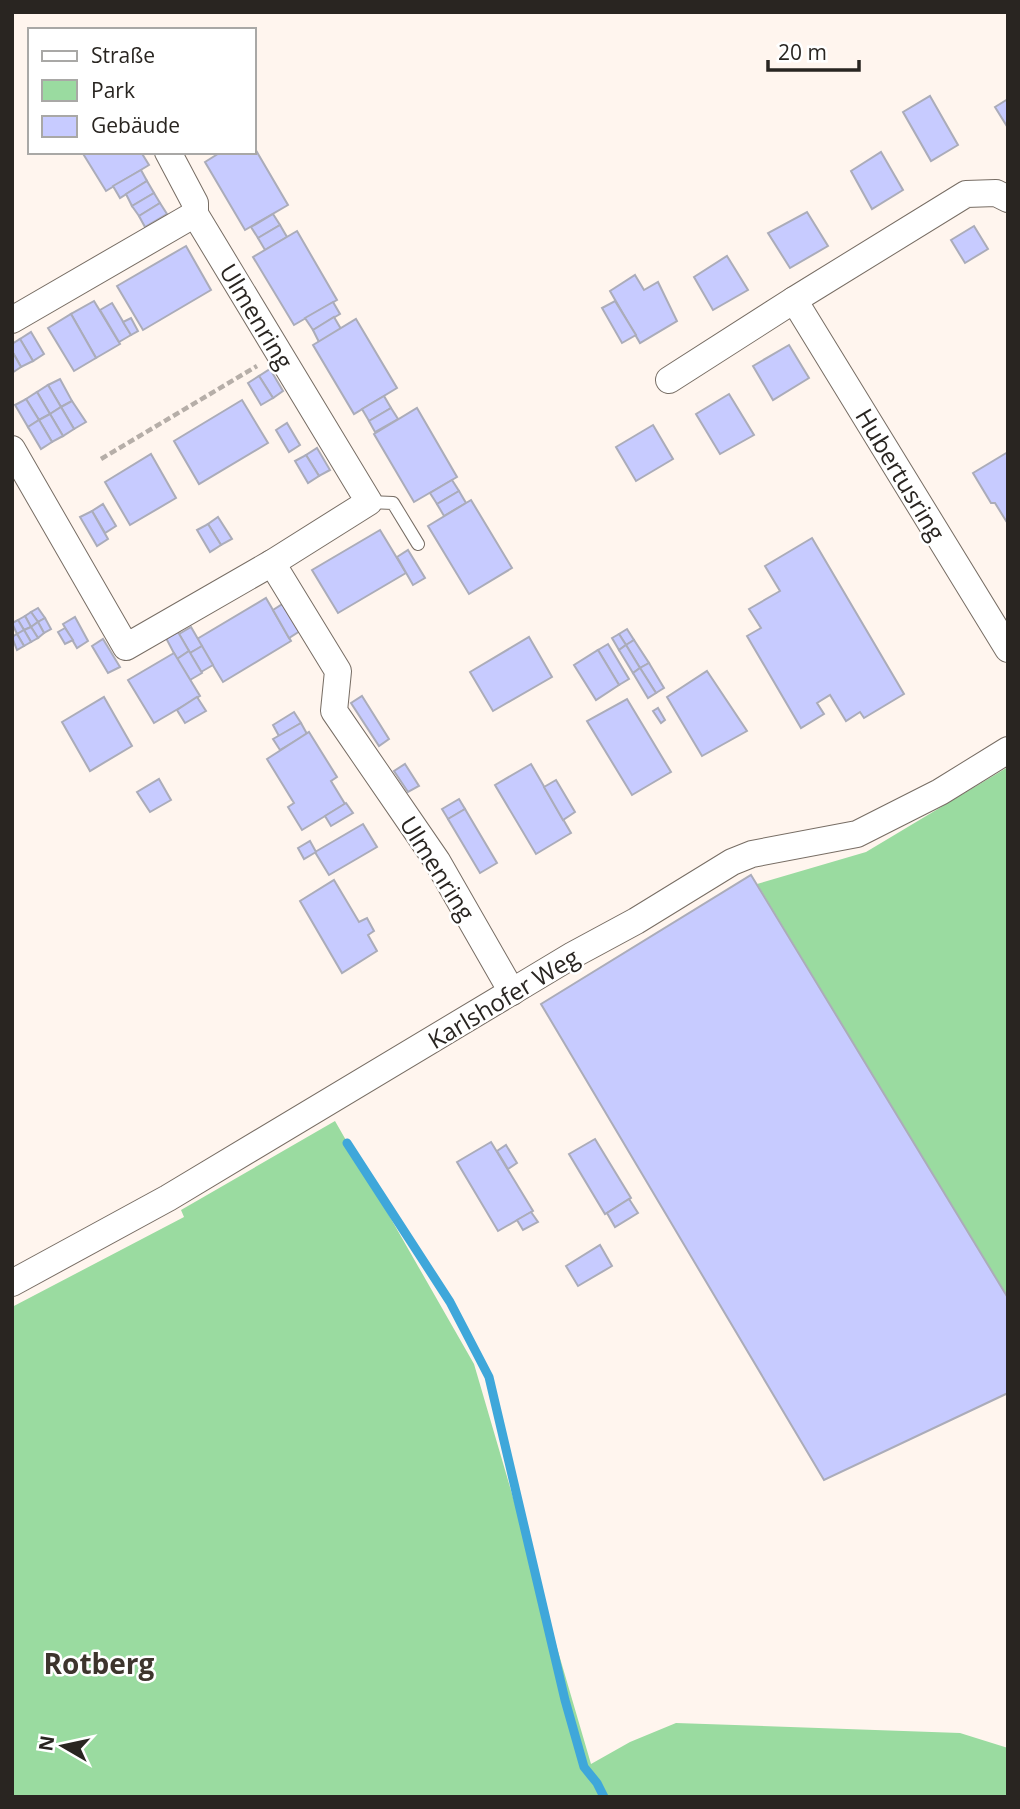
<svg xmlns="http://www.w3.org/2000/svg" width="1020" height="1809" font-family="'Open Sans',sans-serif">
  <rect width="100%" height="100%" fill="#fff5ee"/>
  <!-- green -->
  <g fill="#9adba0">
    <path d="M1008 767V1298L757 884 866 852Z"/>
    <path d="M335 1121 474 1364 591 1764 630 1742 676 1723 960 1733 1008 1748V1797H12V1307L184 1217 181 1210Z"/>
  </g>
  <g fill="none" stroke-linecap="round" stroke-linejoin="round">
    <!-- stream -->
    <path stroke="#3fa7da" stroke-width="9" d="M347 1143 450 1302 489 1377 565 1700 584 1767 597 1783 604 1797"/>
  </g>
  <!-- building -->
  <g fill="#c7cbff" stroke="#abacb9" stroke-width="2">
    <path d="M930 96 958 145 931 161 903 112Z"/>
    <path d="M1008 99V128L995 107Z"/>
    <path d="M254 147 288 205 245 230 205 162 221 152H254Z"/>
    <path d="M82 152H141L149 165 106 191Z"/>
    <path d="M881 152 903 190 872 209 851 171Z"/>
    <path d="M141 170 147 181 120 198 113 186Z"/>
    <path d="M147 181 154 193 132 206 126 194Z"/>
    <path d="M154 193 160 203 139 216 132 206Z"/>
    <path d="M160 203 167 214 145 227 139 216Z"/>
    <path d="M807 212 828 246 790 268 768 233Z"/>
    <path d="M273 214 280 225 258 238 251 227Z"/>
    <path d="M280 225 287 237 265 250 258 238Z"/>
    <path d="M974 226 988 249 965 263 951 240Z"/>
    <path d="M297 231 337 300 294 325 253 257Z"/>
    <path d="M186 246 211 290 143 330 117 286Z"/>
    <path d="M727 256 748 290 713 310 694 277Z"/>
    <path d="M635 275 644 290 658 282 677 321 640 343 610 291Z"/>
    <path d="M94 301 120 344 96 358 71 314Z"/>
    <path d="M615 301 636 335 622 343 602 308Z"/>
    <path d="M333 302 340 314 313 330 305 318Z"/>
    <path d="M112 303 131 335 119 342 100 310Z"/>
    <path d="M71 314 96 358 74 371 48 328Z"/>
    <path d="M334 317 341 329 319 342 313 330Z"/>
    <path d="M131 318 138 331 131 335 123 322Z"/>
    <path d="M356 319 397 388 354 414 313 345Z"/>
    <path d="M31 332 44 354 33 361 20 339Z"/>
    <path d="M20 339 33 361 21 367 12 351V344Z"/>
    <path d="M789 345 809 378 773 400 753 366Z"/>
    <path d="M12 351 21 367 12 373Z"/>
    <path d="M270 369 283 391 273 398 259 376Z"/>
    <path d="M259 376 273 398 261 405 248 383Z"/>
    <path d="M60 379 72 401 61 407 48 385Z"/>
    <path d="M48 385 61 407 50 414 37 392Z"/>
    <path d="M37 392 50 414 39 420 26 399Z"/>
    <path d="M729 394 754 435 720 454 696 414Z"/>
    <path d="M384 396 391 408 369 421 362 409Z"/>
    <path d="M26 399 39 420 28 427 15 405Z"/>
    <path d="M242 400 268 443 199 484 174 441Z"/>
    <path d="M72 401 86 422 74 429 61 407Z"/>
    <path d="M61 407 74 429 63 436 50 414Z"/>
    <path d="M391 408 398 419 375 432 369 421Z"/>
    <path d="M417 408 457 477 414 502 374 434Z"/>
    <path d="M50 414 63 436 52 442 39 420Z"/>
    <path d="M39 420 52 442 41 449 28 427Z"/>
    <path d="M287 423 300 445 289 452 276 430Z"/>
    <path d="M653 425 673 459 636 481 616 447Z"/>
    <path d="M317 448 330 470 319 476 306 455Z"/>
    <path d="M1008 452V524L995 503H991L973 473Z"/>
    <path d="M151 454 176 498 130 525 105 482Z"/>
    <path d="M306 455 319 476 308 483 295 461Z"/>
    <path d="M452 480 459 491 437 504 430 493Z"/>
    <path d="M459 491 466 503 444 516 437 504Z"/>
    <path d="M471 500 512 568 469 594 428 526Z"/>
    <path d="M103 504 116 526 105 533 92 511Z"/>
    <path d="M92 511 108 539 97 546 80 517Z"/>
    <path d="M218 517 232 539 221 545 208 524Z"/>
    <path d="M208 524 221 545 210 552 197 530Z"/>
    <path d="M380 530 406 573 338 613 312 570Z"/>
    <path d="M812 538 904 694 864 718 860 712 846 721 830 695 817 703 824 714 801 728 747 636 761 628 749 609 780 591 765 566Z"/>
    <path d="M408 550 425 578 413 585 397 557Z"/>
    <path d="M266 598 291 641 223 682 197 639Z"/>
    <path d="M284 603 300 631 289 638 273 610Z"/>
    <path d="M38 608 45 618 38 622 31 612Z"/>
    <path d="M31 612 38 622 31 627 25 616Z"/>
    <path d="M25 616 31 627 24 630 18 620Z"/>
    <path d="M75 617 88 641 77 648 63 624Z"/>
    <path d="M45 618 51 629 44 633 38 622Z"/>
    <path d="M18 620 24 630 17 634 12 623Z"/>
    <path d="M38 622 44 633 38 638 31 627Z"/>
    <path d="M31 627 38 638 31 642 24 630Z"/>
    <path d="M191 627 202 646 190 653 179 634Z"/>
    <path d="M65 628 73 640 65 644 58 632Z"/>
    <path d="M627 629 634 640 626 645 619 634Z"/>
    <path d="M24 630 31 642 24 646 17 634Z"/>
    <path d="M178 632 189 651 177 659 166 638Z"/>
    <path d="M17 634 24 646 17 650 12 637Z"/>
    <path d="M619 634 626 645 619 650 612 638Z"/>
    <path d="M529 637 552 677 493 711 470 672Z"/>
    <path d="M103 639 120 667 108 673 92 646Z"/>
    <path d="M634 640 649 663 640 668 626 645Z"/>
    <path d="M608 644 629 679 619 685 598 650Z"/>
    <path d="M626 645 640 668 633 673 619 650Z"/>
    <path d="M202 646 213 665 201 672 190 653Z"/>
    <path d="M598 650 619 685 596 700 574 665Z"/>
    <path d="M189 651 202 673 190 680 177 659Z"/>
    <path d="M174 653 200 696 154 723 128 680Z"/>
    <path d="M649 663 664 688 656 693 640 668Z"/>
    <path d="M640 668 656 693 648 698 633 673Z"/>
    <path d="M707 671 747 731 702 756 667 697Z"/>
    <path d="M362 696 389 739 379 746 351 703Z"/>
    <path d="M104 697 132 746 90 771 62 722Z"/>
    <path d="M197 697 206 711 185 723 177 710Z"/>
    <path d="M627 699 671 772 632 795 587 721Z"/>
    <path d="M658 708 665 720 661 723 653 711Z"/>
    <path d="M294 712 301 723 279 736 273 725Z"/>
    <path d="M301 723 307 734 280 750 273 739Z"/>
    <path d="M309 732 337 777 331 781 345 804 302 830 288 807 294 803 267 759Z"/>
    <path d="M405 764 419 786 408 792 394 771Z"/>
    <path d="M531 764 571 833 536 854 495 785Z"/>
    <path d="M159 779 171 800 150 812 137 792Z"/>
    <path d="M556 780 575 812 563 820 544 787Z"/>
    <path d="M459 799 465 809 448 819 442 809Z"/>
    <path d="M346 803 353 813 331 826 325 816Z"/>
    <path d="M465 809 497 863 480 873 448 819Z"/>
    <path d="M363 824 377 847 329 875 315 852Z"/>
    <path d="M310 841 316 852 304 859 298 848Z"/>
    <path d="M751 875 1008 1298V1393L824 1480 541 1004Z"/>
    <path d="M334 880 359 922 367 918 374 931 368 935 377 951 342 973 300 901Z"/>
    <path d="M595 1139 631 1198 605 1214 569 1154Z"/>
    <path d="M491 1142 533 1211 498 1231 457 1162Z"/>
    <path d="M506 1145 517 1163 508 1169 497 1151Z"/>
    <path d="M629 1199 638 1213 615 1227 607 1213Z"/>
    <path d="M531 1212 538 1222 523 1230 517 1220Z"/>
    <path d="M600 1245 612 1266 578 1286 566 1266Z"/>
  </g>
  <g fill="none" stroke-linecap="round" stroke-linejoin="round">
    <!-- service casing -->
    <g stroke="#776d64" stroke-width="14">
      <path id="service" d="M369 502 393 503 418 544"/>
    </g>
    <!-- minor casing -->
    <g stroke="#776d64" stroke-width="28">
      <g id="minor">
        <path d="M168 152 195 203V214"/>
        <path d="M1008 199 996 193 966 194 794 300 1008 649"/>
        <path d="M12 320 195 214 369 502 272 563 126 647 12 449"/>
        <path d="M669 380 794 300"/>
        <path d="M272 563 338 671 334 711 437 861 512 992"/>
        <path d="M12 1283 168 1198 573 955 636 921 732 862 752 854 857 834 940 792 1008 750"/>
      </g>
    </g>
    <!-- path -->
    <path stroke="#b6aea8" stroke-width="4.5" stroke-dasharray="7 3.5" stroke-linecap="butt" d="M101 459 257 366"/>
    <!-- service -->
    <use href="#service" stroke="#fff" stroke-width="12"/>
    <!-- minor -->
    <use href="#minor" stroke="#fff" stroke-width="26"/>
  </g>
  <g text-anchor="middle" dominant-baseline="central" stroke-width="5" stroke-linejoin="round" paint-order="stroke">
    <!-- street labels -->
    <g font-size="24" fill="#292521" stroke="#fff">
      <text transform="translate(257 316) rotate(59)">Ulmenring</text>
      <text transform="translate(901 474) rotate(59)">Hubertusring</text>
      <text transform="translate(438 868) rotate(58)">Ulmenring</text>
      <text transform="translate(503 998) rotate(-31)">Karlshofer Weg</text>
    </g>
    <!-- quarter labels -->
    <g font-size="28" font-weight="bold" fill="#3d342d" stroke="#fff">
      <text x="99" y="1663">Rotberg</text>
    </g>
  </g>
  <!-- border -->
  <rect width="1020" height="1809" fill="none" stroke="#292521" stroke-width="28"/>
  <!-- legend -->
  <rect x="28" y="28" width="228" height="126" fill="#ffffff" stroke="#a9a8a6" stroke-width="2"/>
  <rect x="42" y="51" width="35" height="10" fill="#ffffff" stroke="#a9a8a6" stroke-width="2"/>
  <text x="91" y="63" font-size="21" fill="#292521">Straße</text>
  <rect x="42" y="80" width="35" height="21" fill="#9adba0" stroke="#a9a8a6" stroke-width="2"/>
  <text x="91" y="98" font-size="21" fill="#292521">Park</text>
  <rect x="42" y="116" width="35" height="21" fill="#c7cbff" stroke="#a9a8a6" stroke-width="2"/>
  <text x="91" y="133" font-size="21" fill="#292521">Gebäude</text>
  <!-- north arrow -->
  <g transform="translate(63 1746) rotate(279)" stroke="#ffffff" stroke-width="5" paint-order="stroke">
  <path d="M0-5L12 26L0 18L-12 26Z" fill="#292521"/>
  <text y="-10" font-size="19" font-weight="bold" text-anchor="middle" fill="#292521">N</text>
  </g>
  <!-- scale -->
  <path d="M768 60v10h91v-10" fill="none" stroke="#292521" stroke-width="3.5"/>
  <text x="778" y="60" font-size="21" fill="#292521" stroke="#ffffff" stroke-width="5" paint-order="stroke">20 m</text>
</svg>
